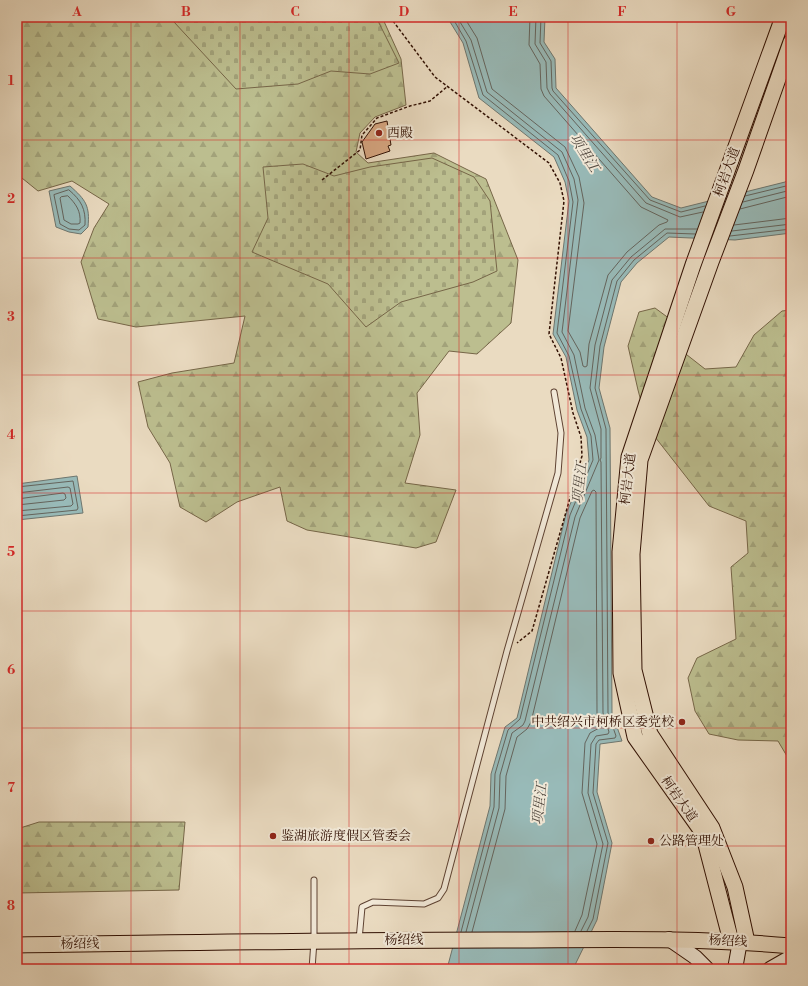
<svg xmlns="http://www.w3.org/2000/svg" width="808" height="986" font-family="'Libre Bodoni','Noto Serif SC',serif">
  <defs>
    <pattern id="forest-firs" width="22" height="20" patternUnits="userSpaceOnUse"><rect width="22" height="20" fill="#bcbe8f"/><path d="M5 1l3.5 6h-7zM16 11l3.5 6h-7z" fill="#a2a27a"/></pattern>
    <pattern id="cemetery-stones" width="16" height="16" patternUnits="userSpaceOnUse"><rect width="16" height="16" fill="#bcbe8f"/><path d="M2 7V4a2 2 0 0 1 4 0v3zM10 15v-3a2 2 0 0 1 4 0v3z" fill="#a2a27a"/></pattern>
  </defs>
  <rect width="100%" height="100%" fill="#eadbc1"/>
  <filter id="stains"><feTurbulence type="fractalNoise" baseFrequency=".005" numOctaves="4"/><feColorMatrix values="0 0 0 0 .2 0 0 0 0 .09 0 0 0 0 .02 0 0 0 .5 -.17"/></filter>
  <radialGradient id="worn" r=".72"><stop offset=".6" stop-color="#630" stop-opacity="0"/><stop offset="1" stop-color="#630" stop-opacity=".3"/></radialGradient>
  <!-- forest -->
  <g fill="url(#forest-firs)" stroke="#766648">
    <path d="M17 17H382L401 59 406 105 375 117 360 133 356 152 368 163 434 153 486 179 518 260 511 323 477 354 449 351 417 393 420 435 405 483 456 490 436 542 416 548 307 530 287 521 280 487 237 502 206 522 180 507 170 463 148 427 138 382 172 373 234 363 245 316 136 327 98 319 81 262 94 228 109 204 72 181 38 191 17 174Z"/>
    <path d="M655 308 670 319 682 351 705 369 736 367 754 335 782 311 791 310V763L778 741 738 740 709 734 695 711 688 678 697 658 736 639 731 567 748 553 746 521 709 506 648 428 638 390 628 346 639 312Z"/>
    <path d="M39 822H185L179 890 17 893V829Z"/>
  </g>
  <!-- cemetery -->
  <g fill="url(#cemetery-stones)" stroke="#766648">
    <path d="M175 17H376L399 63 370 74 331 71 298 84 236 89 174 22Z"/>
    <path d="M432 158 474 177 490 201 497 271 473 282 401 302 366 327 328 284 252 252 268 218 263 167 303 164 334 176 370 167Z"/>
  </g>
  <!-- water -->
  <g fill="#98bab8" stroke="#6e766f">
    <path d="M447 17H545L544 42 555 59 556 88 652 197 681 208 785 182 791 177V233L735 240 669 237 637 263 621 282 604 347 599 388 610 428 612 713 622 741 600 744 597 792 612 843 597 920 573 969H447L490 806 491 774 505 727 517 718 566 514 589 460 587 437 577 410 566 357 553 334 569 201 565 182 554 157 479 98 463 43Z"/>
    <path d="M70 186C86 200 90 206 88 227L81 234 69 232 56 227 49 191Z"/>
    <path d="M77 476 83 513 17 520V484Z"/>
  </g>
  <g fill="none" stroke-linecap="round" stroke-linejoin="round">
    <!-- shore -->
    <g stroke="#64645d" stroke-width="1">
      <path d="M452 17 466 41 483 95 558 155 569 181 573 202 557 333 569 356 581 409 591 436 593 460 570 515 520 719 508 730 495 774 494 807 461 932"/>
      <path d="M457 17 471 40 487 92 562 152 574 179 578 200 562 332 574 355 585 408 595 435 599 460 575 517 525 721 523 725 512 733 500 775 499 808 466 932"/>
      <path d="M464 17 477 38 492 89 565 147 579 177 584 203 568 331 580 352 583 366 585 367 587 366 589 344 608 275 627 252 659 225 667 222 668 220 641 207 544 96 541 89 540 64 529 45 530 17"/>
      <path d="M536 17 535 44 546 62 547 88 550 94 646 203 680 217 703 212"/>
      <path d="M541 17 540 43 551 61 552 88 553 91 650 200 681 212 705 206"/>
      <path d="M69 190C81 200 86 209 85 225L79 230 69 229 60 224 54 195Z"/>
      <path d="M68 196C76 204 81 211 80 223L78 224H71L64 220 60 198 61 197Z"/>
      <path d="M745 196 786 186 791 182"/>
      <path d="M743 202 787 191 791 189"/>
      <path d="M740 209 791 196"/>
      <path d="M734 225 791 218"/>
      <path d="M732 231 791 224"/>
      <path d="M730 236 791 229"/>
      <path d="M17 487 73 481 78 508 77 510 17 516"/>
      <path d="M17 493 68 487 70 488 73 504 71 506 17 511"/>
      <path d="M17 499 63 493 65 494 66 498 64 500 17 505"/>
      <path d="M581 931 588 917 603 844 588 793 591 744 596 736 608 734 609 732 603 713 601 462 600 460 601 458V429L590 388 595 345 612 280 631 257 665 229H697"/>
      <path d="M587 931 593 919 608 843 593 793 596 744 599 740 615 738 616 736 608 713 606 429 595 388 600 346 617 281 634 260 667 233 695 234"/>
      <path d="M472 932 505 809 506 776 517 737 527 729 531 722 580 518 592 491 594 490 596 492 597 713 601 727 590 733 585 743 582 793 597 844 582 915 575 931"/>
    </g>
  </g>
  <!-- building -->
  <path fill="#d7a681" stroke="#300f02" d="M387 121 391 145 388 146 390 151 366 159 362 142 375 124Z"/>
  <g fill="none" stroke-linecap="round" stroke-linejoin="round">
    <!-- lane casing -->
    <g stroke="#5e4232" stroke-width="7">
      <g id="lane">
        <path d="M359 940 362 907 373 902 424 904 438 898 444 889 507 651 558 473 561 433 554 392"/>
        <path d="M312 969 314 941V880"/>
      </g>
    </g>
    <!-- secondary casing -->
    <g stroke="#300f02" stroke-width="16">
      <g id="secondary">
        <path d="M669 939 695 957 707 969"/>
        <path d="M735 969 740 941"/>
        <path d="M770 969 791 957"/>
      </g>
    </g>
    <!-- primary casing -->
    <g stroke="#300f02" stroke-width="17">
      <g id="primary">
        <path d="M731 941 703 833 635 737 621 673 620 552 629 457 693 265 783 17"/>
        <path d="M747 942 735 887 712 828 650 734 634 670 632 554 640 460 711 262 746 170 791 42"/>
        <path d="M17 945C178 943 339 940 499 940 597 940 694 937 791 946"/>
      </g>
    </g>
    <!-- path -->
    <g stroke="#300f02" stroke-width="1.5" stroke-dasharray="3 2" stroke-linecap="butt">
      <path d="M390 17 435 77 549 163 560 183 564 201 549 334 561 358 573 413 581 437 582 456 532 631 517 643"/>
      <path d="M322 180 360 150 362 135 377 118 410 106 430 101 448 86"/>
    </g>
    <!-- lane -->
    <use href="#lane" stroke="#f1e8d7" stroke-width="5"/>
    <!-- secondary -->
    <use href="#secondary" stroke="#f1e8d7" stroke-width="14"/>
    <!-- primary -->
    <use href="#primary" stroke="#eadbc1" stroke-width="15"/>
  </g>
  <!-- grid -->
  <path fill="none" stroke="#d62828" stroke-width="1" stroke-opacity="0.55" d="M131 17V969M240 17V969M349 17V969M459 17V969M568 17V969M677 17V969M17 140H791M17 258H791M17 375H791M17 493H791M17 611H791M17 728H791M17 846H791"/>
  <!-- markers -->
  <g fill="#8f2418" stroke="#f1e8d7" stroke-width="1.5">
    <circle cx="379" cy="133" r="4"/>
    <circle cx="682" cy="722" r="4"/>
    <circle cx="273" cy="836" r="4"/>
    <circle cx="651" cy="841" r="4"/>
  </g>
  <g text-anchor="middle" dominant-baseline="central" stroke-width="4" stroke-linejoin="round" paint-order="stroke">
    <!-- poi labels -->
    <g font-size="13" fill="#300f02" stroke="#f1e8d7" text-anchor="start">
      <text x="387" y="133">西殿</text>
      <text x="674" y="722" text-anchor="end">中共绍兴市柯桥区委党校</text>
      <text x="281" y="836">鉴湖旅游度假区管委会</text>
      <text x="659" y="841">公路管理处</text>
    </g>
    <!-- street labels -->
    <g font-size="13" fill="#300f02" stroke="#f1e8d7">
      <text transform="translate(727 172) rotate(-70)">柯岩大道</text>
      <text transform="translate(628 479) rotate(-83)">柯岩大道</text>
      <text transform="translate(679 799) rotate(55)">柯岩大道</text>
      <text transform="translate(404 940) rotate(-1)">杨绍线</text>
      <text transform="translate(728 941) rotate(3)">杨绍线</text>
      <text transform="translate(80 944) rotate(-1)">杨绍线</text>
    </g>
    <!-- water labels -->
    <g font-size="14" font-style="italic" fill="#544b42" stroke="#f1e8d7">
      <text transform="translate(584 153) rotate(58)">项里江</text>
      <text transform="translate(580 483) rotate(-83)">项里江</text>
      <text transform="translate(540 804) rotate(-83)">项里江</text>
    </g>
  </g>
  <!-- margin -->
  <rect width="808" height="986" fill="none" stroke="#eadbc1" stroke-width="44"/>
  <rect x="22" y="22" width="764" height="942" fill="none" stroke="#d62828" stroke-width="1.5"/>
  <g font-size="13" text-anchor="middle" font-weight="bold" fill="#d62828">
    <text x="77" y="16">A</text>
    <text x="186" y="16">B</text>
    <text x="295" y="16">C</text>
    <text x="404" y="16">D</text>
    <text x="513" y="16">E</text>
    <text x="622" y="16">F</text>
    <text x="731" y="16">G</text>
    <text x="11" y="85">1</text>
    <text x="11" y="203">2</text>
    <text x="11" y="321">3</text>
    <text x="11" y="439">4</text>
    <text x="11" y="556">5</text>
    <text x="11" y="674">6</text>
    <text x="11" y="792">7</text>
    <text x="11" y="910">8</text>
  </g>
  <rect width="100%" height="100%" filter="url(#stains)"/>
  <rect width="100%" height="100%" fill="url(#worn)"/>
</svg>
